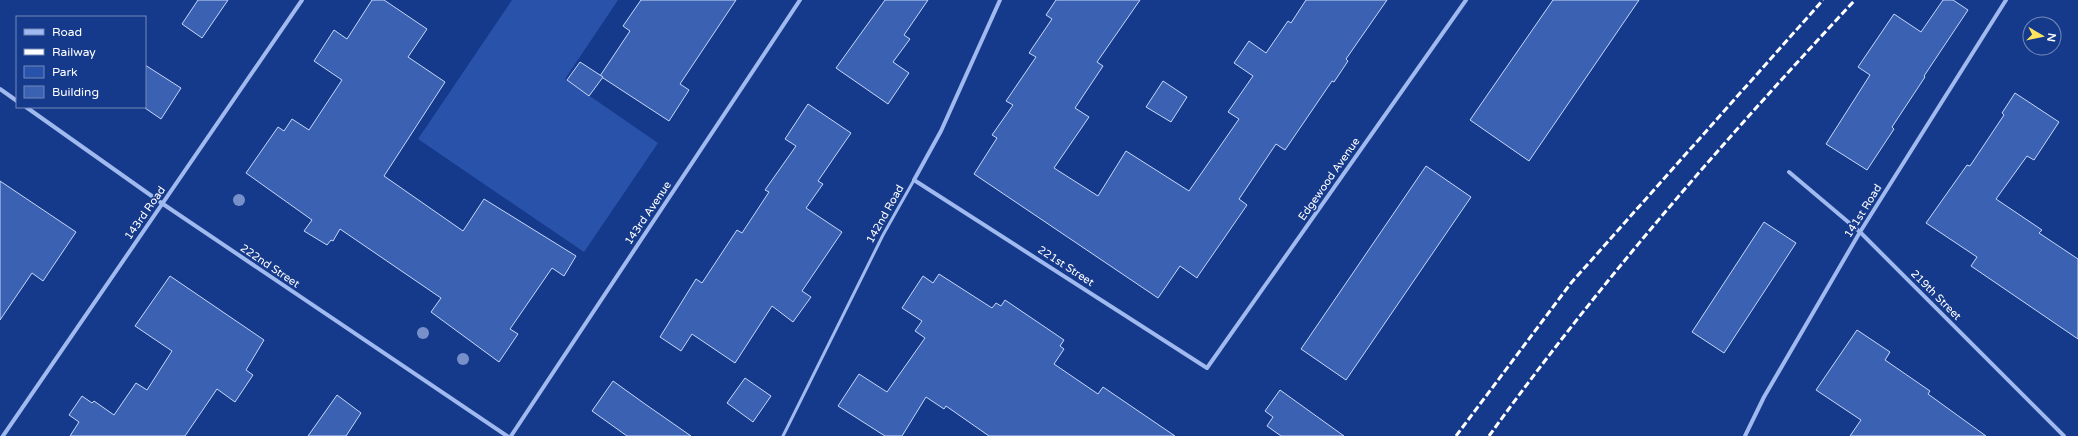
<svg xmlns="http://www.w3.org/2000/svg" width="2078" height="436" font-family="'Varela Round',sans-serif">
  <rect width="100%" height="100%" fill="#163a8b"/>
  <!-- green -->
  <path fill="#2952aa" d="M512 0H618L565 79 658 143 584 252 418 139Z"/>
  <!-- building -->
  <g fill="#3b61b2" stroke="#c6d7fb">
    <path d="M198 0H228L202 38 182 24Z"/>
    <path d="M372 0H384L427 29 408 57 445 82 384 176 463 231 484 199 576 256 564 276 552 268 510 329 518 334 499 362 431 312 441 298 340 229 333 241 331 240 327 245 304 231 312 220 246 173 278 127 284 131 292 119 309 130 342 80 314 61 334 30 347 39Z"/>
    <path d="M641 0H736L680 84 689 90 669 121 600 76 630 31 623 26Z"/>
    <path d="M885 0H928L904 35 910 39 893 62 909 73 888 104 836 68Z"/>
    <path d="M1056 0H1140L1097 62 1103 66 1075 108 1089 117 1054 168 1098 196 1126 151 1189 191 1239 119 1228 112 1253 76 1234 63 1249 41 1266 53 1288 21 1291 23 1306 0H1387L1346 59 1348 61 1334 82 1332 81 1285 150 1276 144 1239 199 1247 205 1198 276 1197 278 1180 266 1158 298 974 174 997 138 992 135 1013 105 1006 101 1036 57 1029 53 1052 19 1046 15Z"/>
    <path d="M1553 0H1639L1529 161 1470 120Z"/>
    <path d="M1943 0H1953L1968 10 1924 76 1925 77 1892 127 1894 129 1867 170 1826 144 1870 75 1858 67 1894 14 1921 32Z"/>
    <path d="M580 62 603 77 589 96 567 80Z"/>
    <path d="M145 65 181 88 161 119 145 108Z"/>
    <path d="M1163 81 1187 97 1171 122 1146 107Z"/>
    <path d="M2015 93 2059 122 2034 160 2027 156 1996 199 2042 230 2039 233 2078 259V339L1971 266 1977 257 1926 223 1967 165 1970 166 2004 115 2002 113Z"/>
    <path d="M808 104 851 133 818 181 823 184 806 208 842 232 802 291 811 297 793 322 772 306 735 363 692 334 681 351 660 337 696 279 702 283 737 230 742 233 769 192 765 190 796 146 785 139Z"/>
    <path d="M1426 166 1471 197 1346 380 1301 349Z"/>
    <path d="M0 181 76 232 43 281 32 273 0 320Z"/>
    <path d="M1764 222 1796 243 1724 353 1692 332Z"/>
    <path d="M939 274 992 308 996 303 1001 306 1005 300 1064 340 1060 346 1064 349 1054 364 1098 394 1103 387 1175 436H989L946 406 944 409 926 397 902 436H885L838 406 859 374 887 392 925 338 915 331 922 321 902 308 923 276 933 283Z"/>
    <path d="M170 276 264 340 246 370 253 375 235 402 217 389 185 436H70L79 422 69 415 82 396 92 403 94 401 114 415 136 383 147 390 172 351 135 326Z"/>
    <path d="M1857 330 1890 352 1885 360 1930 391 1928 394 1986 436H1850L1861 420 1816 390Z"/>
    <path d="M745 378 771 396 753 422 727 403Z"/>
    <path d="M613 381 645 404 691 436H627L592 411Z"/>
    <path d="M1280 390 1344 436H1281L1267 426 1273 417 1265 411Z"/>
    <path d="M337 395 361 413 346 436H308Z"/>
  </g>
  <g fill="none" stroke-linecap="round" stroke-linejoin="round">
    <!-- service -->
    <path stroke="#a0b9ef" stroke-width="3" d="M783 436 883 235 914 180"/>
    <!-- minor -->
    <g stroke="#a0b9ef" stroke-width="4">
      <path d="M1000 0 941 131 914 180 1207 368 1466 0"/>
      <path d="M0 89 17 101"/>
      <path d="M26 107 163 204 507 436"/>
      <path d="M1789 172 1860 232 2064 436"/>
      <path d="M3 436 302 0"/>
      <path d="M511 436 800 0"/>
      <path d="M1745 436 1764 397 1860 232 2006 0"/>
    </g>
    <!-- rail -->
    <g stroke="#fff" stroke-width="3" stroke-dasharray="7 3" stroke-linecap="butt">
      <path d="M1456 436 1571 283 1823 0"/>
      <path d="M1489 436C1600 282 1725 139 1855 0"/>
    </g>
  </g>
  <!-- trees -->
  <g fill="#7790c9">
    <circle cx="239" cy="200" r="6"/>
    <circle cx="423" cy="333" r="6"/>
    <circle cx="463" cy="359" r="6"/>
  </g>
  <g text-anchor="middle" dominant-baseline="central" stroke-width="3.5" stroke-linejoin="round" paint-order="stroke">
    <!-- street labels -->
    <g font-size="11" fill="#fff" stroke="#163a8b">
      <text transform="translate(1329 179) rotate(-55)">Edgewood Avenue</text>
      <text transform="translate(1863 211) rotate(-58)">141st Road</text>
      <text transform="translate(145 213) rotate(-55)">143rd Road</text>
      <text transform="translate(648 213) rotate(-56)">143rd Avenue</text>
      <text transform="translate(885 214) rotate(-61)">142nd Road</text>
      <text transform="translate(270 266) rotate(34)">222nd Street</text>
      <text transform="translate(1066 266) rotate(33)">221st Street</text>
      <text transform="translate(1936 295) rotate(45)">219th Street</text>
    </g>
  </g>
  <!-- legend -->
  <rect x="16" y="16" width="130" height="92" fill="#163a8b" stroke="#7389b9"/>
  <rect x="24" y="29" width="20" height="6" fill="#a0b9ef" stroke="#7389b9"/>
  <text x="52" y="36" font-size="12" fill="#ffffff">Road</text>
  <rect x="24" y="49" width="20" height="6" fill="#ffffff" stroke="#7389b9"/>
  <text x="52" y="56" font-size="12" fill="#ffffff">Railway</text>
  <rect x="24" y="66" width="20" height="12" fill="#2952aa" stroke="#7389b9"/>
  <text x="52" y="76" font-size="12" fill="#ffffff">Park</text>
  <rect x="24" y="86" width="20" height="12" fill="#3b61b2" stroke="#7389b9"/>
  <text x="52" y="96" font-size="12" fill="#ffffff">Building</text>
  <!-- north arrow -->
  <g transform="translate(2042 36) rotate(99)"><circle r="19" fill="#163a8b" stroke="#7389b9"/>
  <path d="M0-3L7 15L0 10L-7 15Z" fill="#ffe55d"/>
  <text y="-6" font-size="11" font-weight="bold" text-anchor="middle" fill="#ffffff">N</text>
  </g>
</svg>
